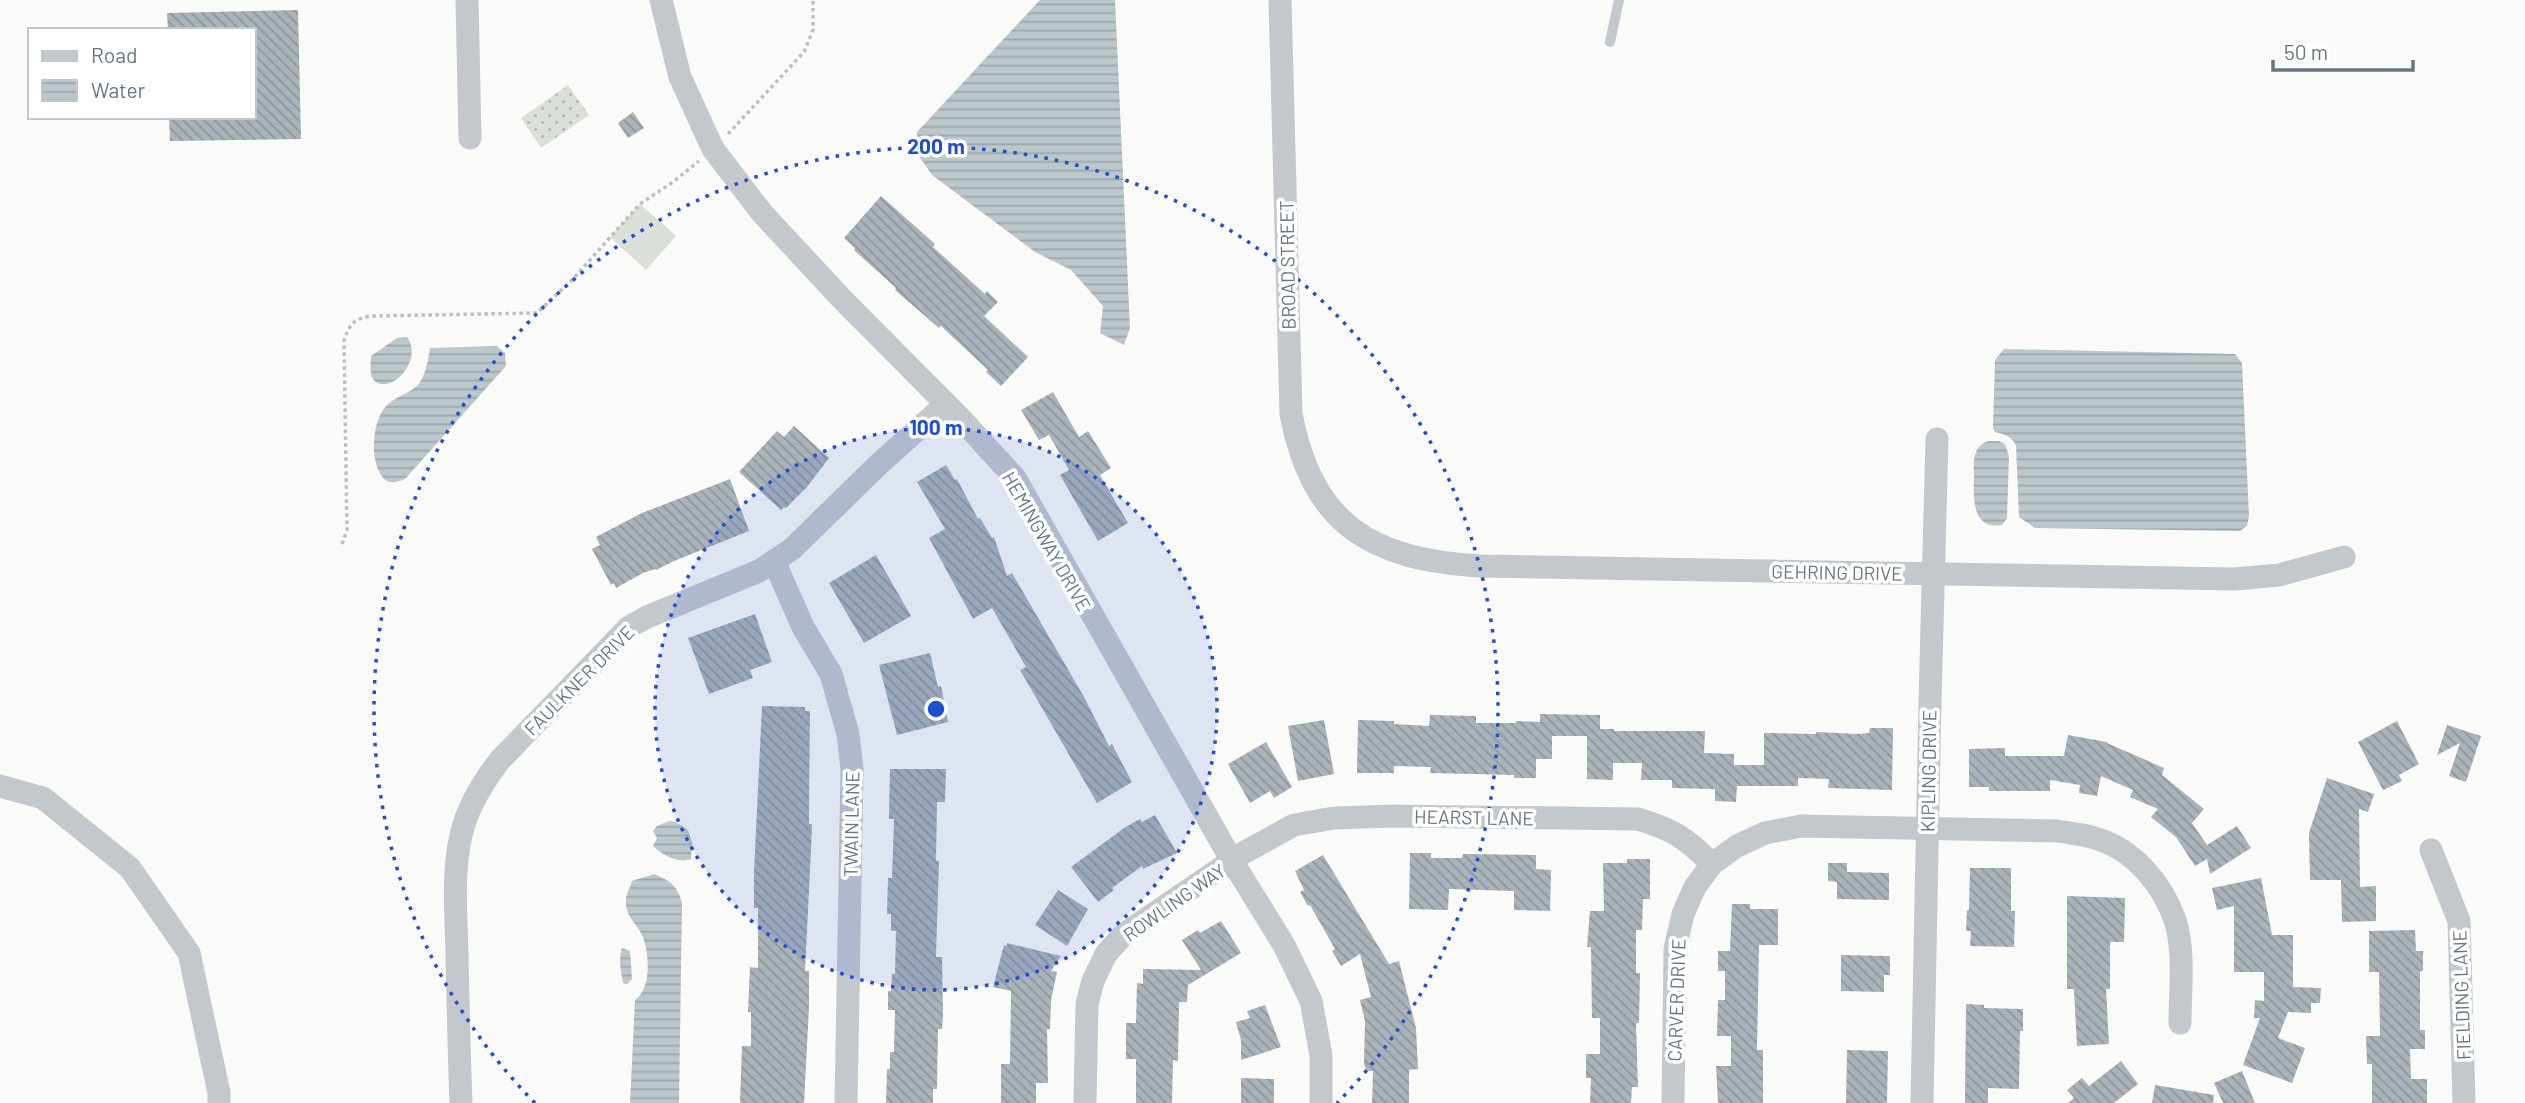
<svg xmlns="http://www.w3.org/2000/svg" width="2525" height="1103" font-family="Barlow,sans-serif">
  <defs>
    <pattern id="grass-dots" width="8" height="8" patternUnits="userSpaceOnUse" patternTransform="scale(1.75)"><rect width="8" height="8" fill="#dadfd7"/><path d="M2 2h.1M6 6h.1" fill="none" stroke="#b4b9b4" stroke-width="1.8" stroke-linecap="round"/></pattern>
    <pattern id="water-rules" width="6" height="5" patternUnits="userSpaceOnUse" patternTransform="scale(1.75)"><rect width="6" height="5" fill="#bbc7cb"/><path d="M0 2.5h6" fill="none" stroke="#9ca6aa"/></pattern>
    <pattern id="building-back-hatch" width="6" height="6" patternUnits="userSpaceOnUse" patternTransform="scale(1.75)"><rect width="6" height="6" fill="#aab3b9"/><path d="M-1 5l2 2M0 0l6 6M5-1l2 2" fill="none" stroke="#8e969c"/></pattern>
  </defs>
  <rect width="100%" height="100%" fill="#fafaf8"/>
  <!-- grass -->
  <path fill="url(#grass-dots)" d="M568 85 589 115 541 148 521 118Z"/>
  <!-- garden -->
  <path fill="#dadfd7" d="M640 204 676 236 646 270 610 237Z"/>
  <!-- water -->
  <g fill="url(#water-rules)">
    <path d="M1040 0H1115L1130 328 1124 345 1100 333 1103 306 1071 270 1035 252 932 175 919 156 917 132Z"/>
    <path d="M407 337C425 362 387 398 373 379 369 373 371 363 371 356L397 338Z"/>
    <path d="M497 346 505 353 506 366 405 479C396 483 387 485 381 475 370 458 372 422 386 406 394 397 409 394 418 385 426 375 428 360 430 348Z"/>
    <path d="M2004 349 2235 354 2242 363 2249 516 2247 526 2240 531 2035 528 2019 517 2016 446C2012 436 2004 434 1995 432L1993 428 1995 360Z"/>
    <path d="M1988 441H1999L2005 444 2009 456 2007 518 2002 525C1973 530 1973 500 1974 479 1974 468 1972 456 1979 447 1981 444 1985 442 1988 441Z"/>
    <path d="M669 821 676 822 688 830 692 842 691 859C679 864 662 855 653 846L657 838 653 831 657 826Z"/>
    <path d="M654 874C669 880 678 886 682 903L679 1103H630L635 1000C652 988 649 954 643 937 638 924 626 918 626 902 625 896 630 888 632 881Z"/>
    <path d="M622 948 630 951 632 979 627 984 623 983C621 972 618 959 622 948Z"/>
  </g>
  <!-- building -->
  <g fill="url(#building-back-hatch)">
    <path d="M298 10 301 139 170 141 169 117H254V30H168L167 13Z"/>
    <path d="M633 112 644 128 628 138 618 123Z"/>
    <path d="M881 196 935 244 933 247 985 294 987 291 998 302 984 316 1028 357 1001 386 986 372 988 370 941 326 939 328 895 290 896 288 854 250 855 248 844 238Z"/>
    <path d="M1053 392 1079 437 1088 431 1111 468 1100 475 1128 523 1098 541 1060 475 1069 470 1049 435 1039 440 1021 410Z"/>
    <path d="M794 426 829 458 807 487 786 508 784 507 781 510 739 472 777 431 784 437Z"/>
    <path d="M946 465 955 480 957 479 978 519 980 518 992 538 994 537 1007 576 1012 573 1084 697 1109 746 1112 744 1132 782 1097 803 1020 670 1026 667 992 608 973 619 929 538 945 529 917 482Z"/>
    <path d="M730 479 749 531 674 561 656 570 655 569 643 573 616 588 614 583 611 585 592 549 600 545 596 537 642 513Z"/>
    <path d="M876 555 911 616 864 643 829 583Z"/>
    <path d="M755 614 772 662 750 670 753 678 709 694 688 638Z"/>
    <path d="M930 653 938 687 941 686 948 722 897 735 879 665Z"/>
    <path d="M762 706 805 707V711H810L809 807V824H812L811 850 805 971H809V1007L804 1103H740L742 1046H751V1012H748L750 967 758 968V908H754V872Z"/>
    <path d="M1540 714 1600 715V729H1614V731H1705L1704 753 1734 754V765H1764V733L1816 734V732L1858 734 1869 733 1870 728H1893L1892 790 1828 788 1829 779 1798 778V786H1737L1736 802 1715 801V789L1672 788V780H1641L1642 763H1613V780L1587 779V736H1552V759H1536V778H1514V775L1430 773 1431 767 1394 766V773H1357L1358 720 1394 721V724L1429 726 1430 715 1476 716V723H1516V721L1540 722Z"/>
    <path d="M1324 720 1334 774 1298 781 1288 726Z"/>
    <path d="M2397 721 2419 764 2399 775 2402 781 2383 790 2358 742Z"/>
    <path d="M2447 725 2481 736 2466 782 2449 776 2460 743 2437 755Z"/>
    <path d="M2068 735 2107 742V743L2164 768 2162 775 2204 809 2192 823 2207 845 2237 826 2251 848 2210 874 2207 859 2195 866 2176 837 2151 817 2158 809 2130 797 2133 790 2101 776 2097 796 2079 793 2080 785 2050 780V791H1989V787H1969V749L2005 748V756H2064Z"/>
    <path d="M1266 742 1292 787 1274 798 1270 791 1250 803 1228 764Z"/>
    <path d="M890 769H946L945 802H937L936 861H939L936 957H942L943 1015 942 1029H938L937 1089H933V1103H886L887 1069H890V1052H894L895 1010H888V991H891L892 974H895L896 931H891V914H887L888 878H892L894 819H889Z"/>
    <path d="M2327 778 2374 794 2368 812 2359 809 2360 887 2376 886V921L2342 922 2341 880H2310L2309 833Z"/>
    <path d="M1155 815 1177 853 1143 869 1142 866 1112 888 1114 890 1098 902 1071 867 1124 828 1140 819 1142 822Z"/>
    <path d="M1410 853H1431V858H1462L1463 854 1536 855V869L1551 870 1550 911 1514 910V891L1449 889 1448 910 1409 909Z"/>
    <path d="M1323 855 1389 964 1399 961 1416 1028 1418 1069 1409 1070V1103H1372L1373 1071H1366L1364 1063 1365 1021 1360 1000 1371 997 1360 954 1341 966 1332 951 1335 949 1310 905 1308 906 1300 892 1304 890 1295 871Z"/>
    <path d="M1627 859H1650V899H1643L1642 930H1636V973H1640L1639 1023H1636L1638 1087H1632L1631 1103H1590L1591 1078H1586V1054H1600V1018H1592L1591 947H1587L1590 911H1604L1603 863H1627Z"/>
    <path d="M1828 863H1847V872L1889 873V900L1837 899V882L1828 881Z"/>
    <path d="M1970 868H2011V911H2015L2014 947 1970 946 1971 931H1966L1967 910H1969Z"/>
    <path d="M2261 878 2272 935H2293V987L2321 988 2320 1003H2311V1013L2288 1012 2278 1038 2305 1048 2292 1083 2243 1065 2260 1018H2254L2255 1000 2264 1001V972H2234V906L2217 910 2212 888Z"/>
    <path d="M1058 890 1088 909 1067 946 1035 925Z"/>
    <path d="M2067 896 2125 898 2124 942H2110V989H2106L2109 1044 2077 1046 2074 989H2067Z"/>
    <path d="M1732 904H1750V909H1778V945H1759L1757 1050H1763V1103H1718L1716 1066H1731V1036H1717L1718 1000H1725V971H1718V951H1730Z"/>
    <path d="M1221 921 1241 953 1188 985 1187 1002H1179L1178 1061 1173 1060 1172 1103H1136V1059H1126V1023H1136L1137 983 1143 984V969L1201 970 1182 940 1198 930 1200 933Z"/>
    <path d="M2415 930 2416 951H2423V971H2420V1030H2425V1049H2410L2411 1079H2427V1103H2372V1064H2367L2366 1036H2380L2379 972H2369V931Z"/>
    <path d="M1007 943 1061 956 1051 971 1057 972 1051 1000 1050 1029H1047L1048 1083H1036V1103H1001V1064H1010L1011 991 993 987 1004 945 1007 946Z"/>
    <path d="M1841 955 1890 956V975H1884V992L1841 991Z"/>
    <path d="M1966 1004 1984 1005V1008L2023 1009V1031H2020L2019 1089 1988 1088V1103H1965Z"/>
    <path d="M1265 1005 1281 1047 1241 1060V1040L1236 1022 1250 1018 1247 1011Z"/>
    <path d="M1847 1050 1888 1051 1887 1103H1846Z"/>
    <path d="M2121 1061 2138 1084 2114 1103H2068L2074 1098 2067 1090 2082 1078 2089 1086Z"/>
    <path d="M2242 1071 2255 1103H2223L2214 1083Z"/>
    <path d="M1241 1078 1274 1079V1103H1241Z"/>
    <path d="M2155 1085 2214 1095 2213 1103H2152Z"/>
  </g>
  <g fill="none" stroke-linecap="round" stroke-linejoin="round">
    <!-- path -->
    <g stroke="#bbbfc2" stroke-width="3.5" stroke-dasharray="3.5 3.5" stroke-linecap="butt">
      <path d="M728 134 804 52 813 30V0"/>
      <path d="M342 544 347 530 344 341C349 324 355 318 372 316L537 313 572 280 640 204 673 182 699 161"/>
    </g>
    <!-- service -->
    <path stroke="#c3c8cc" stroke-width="10" d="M1610 42 1619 0"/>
    <!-- minor -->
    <g stroke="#c3c8cc" stroke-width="23">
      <path d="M467 0 470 138"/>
      <path d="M661 0 680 77 713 149 762 213 841 298 963 421 1015 478 1232 861 1284 945 1311 1001 1321 1055V1103"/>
      <path d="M1280 0 1291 414C1313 526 1371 559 1480 566L2235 579 2279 575 2344 557"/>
      <path d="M774 561 803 627 831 674 848 734 852 769 846 1103"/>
      <path d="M0 786 43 798 130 868 189 953 219 1093V1103"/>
      <path d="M2431 850 2459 921 2464 1103"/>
      <path d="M461 1103C459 1053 458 1003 457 953 456 910 451 863 465 821 473 798 485 780 499 761L629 627 647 617 759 571 792 549 878 465 946 404"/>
      <path d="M1085 1103 1087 1004 1093 981 1106 954 1124 934 1243 853 1294 825 1334 818 1392 816 1638 819C1674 830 1686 838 1712 864"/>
      <path d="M1673 1103 1675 949 1683 914 1695 887 1712 864 1737 846 1765 833 1801 826 2057 831C2069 833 2083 834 2095 838 2133 849 2162 883 2175 920 2185 951 2180 990 2180 1023"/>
      <path d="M1922 1103 1930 701 1937 439"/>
    </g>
  </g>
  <!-- distance rings -->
  <circle cx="936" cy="709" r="281" fill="#1d4ed8" fill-opacity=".12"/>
  <g fill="none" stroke="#1d4ed8" stroke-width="3.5" stroke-dasharray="3.5 7">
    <circle cx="936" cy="709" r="281"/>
    <path d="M535 1103A562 562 0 1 1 1337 1103"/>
  </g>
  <g text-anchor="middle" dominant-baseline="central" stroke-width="7" stroke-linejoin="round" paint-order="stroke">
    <!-- street labels -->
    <g font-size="19" fill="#657683" stroke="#fff">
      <text transform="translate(1287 265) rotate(-91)">BROAD STREET</text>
      <text transform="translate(1047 541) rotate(60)">HEMINGWAY DRIVE</text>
      <text transform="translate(1837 572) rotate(1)">GEHRING DRIVE</text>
      <text transform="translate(579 680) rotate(-45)">FAULKNER DRIVE</text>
      <text transform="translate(1928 771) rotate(-89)">KIPLING DRIVE</text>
      <text transform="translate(1474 817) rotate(1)">HEARST LANE</text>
      <text transform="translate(851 824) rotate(-89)">TWAIN LANE</text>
      <text transform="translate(1174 902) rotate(-35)">ROWLING WAY</text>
      <text transform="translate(2461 995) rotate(-92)">FIELDING LANE</text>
      <text transform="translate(1676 1000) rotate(-88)">CARVER DRIVE</text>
    </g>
  </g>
  <circle cx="936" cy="709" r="10" fill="#1d4ed8" stroke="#fff" stroke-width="3.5"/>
  <g font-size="21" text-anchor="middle" font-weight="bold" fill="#1d4ed8" stroke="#fff" stroke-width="7" stroke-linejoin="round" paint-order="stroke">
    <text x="936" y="154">200 m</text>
    <text x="936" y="435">100 m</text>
  </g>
  <!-- legend -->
  <rect x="28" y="28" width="228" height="91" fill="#ffffff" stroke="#c1c8cd" stroke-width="2"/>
  <rect x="42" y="51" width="35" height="10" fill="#c3c8cc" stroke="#c1c8cd" stroke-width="2"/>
  <text x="91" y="63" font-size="21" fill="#657683">Road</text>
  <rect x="42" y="80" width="35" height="21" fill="url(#water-rules)" stroke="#c1c8cd" stroke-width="2"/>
  <text x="91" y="98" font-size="21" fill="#657683">Water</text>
  <!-- scale -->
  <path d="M2273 60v10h140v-10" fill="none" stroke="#657683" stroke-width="3.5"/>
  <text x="2284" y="60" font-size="21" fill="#657683" stroke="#ffffff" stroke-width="5" paint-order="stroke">50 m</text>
</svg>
